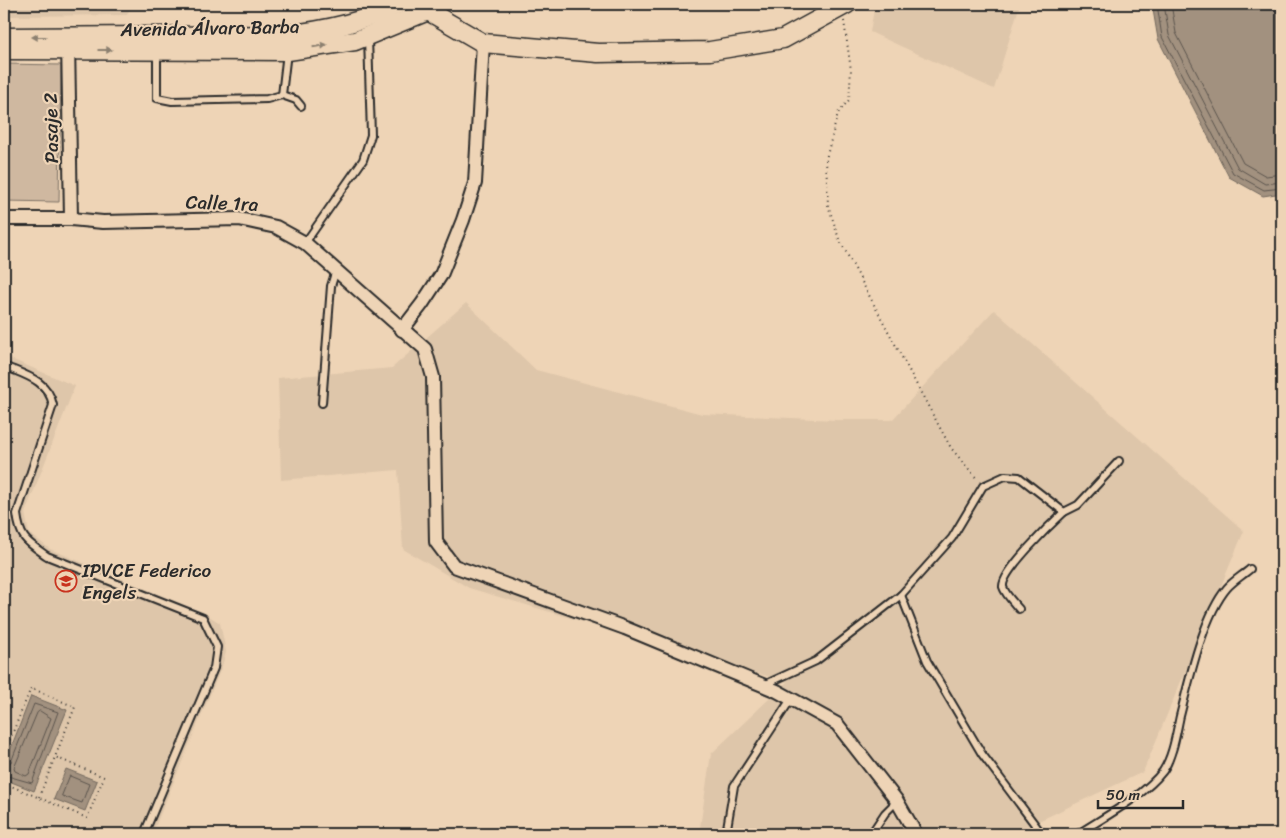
<svg xmlns="http://www.w3.org/2000/svg" width="1286" height="838" font-family="Sriracha,sans-serif">
  <rect width="100%" height="100%" fill="#eed4b6"/>
  <filter id="ink" filterUnits="userSpaceOnUse"><feTurbulence type="fractalNoise" baseFrequency=".02" numOctaves="2"/><feDisplacementMap in="SourceGraphic" scale="10" xChannelSelector="R" yChannelSelector="G"/><feConvolveMatrix kernelMatrix="1 2 1 2 8 2 1 2 1" color-interpolation-filters="sRGB"/></filter>
  <g filter="url(#ink)">
    <!-- built -->
    <g fill="#dec6aa">
      <path d="M4 4H132L127 15 4 16Z"/>
      <path d="M875 4H1020L994 89 870 32Z"/>
      <path d="M466 303 536 370 702 414 837 420H892L994 310 1244 531 1143 772 1011 834H699L711 754 787 682 469 588 403 549 398 470 281 480 278 378 392 368Z"/>
      <path d="M4 356 75 386 25 513 29 533 50 549 206 614 220 623 226 652 222 666 152 834H4Z"/>
    </g>
    <!-- green -->
    <path fill="#cfb8a0" stroke="#7d7266" d="M4 64 61 65 59 202 4 201Z"/>
    <!-- water -->
    <g fill="#a2917f" stroke="#72685d">
      <path d="M1152 4H1282V193L1263 196 1229 177 1158 39Z"/>
      <path d="M31 696 67 710 34 791 4 779V766Z"/>
      <path d="M66 769 97 781 85 811 54 799Z"/>
    </g>
    <g fill="none" stroke-linecap="round" stroke-linejoin="round">
      <!-- shore -->
      <g stroke="#5b544d" stroke-width="1">
        <path d="M1157 4 1162 37 1233 173 1264 190 1282 188"/>
        <path d="M1164 4 1169 35 1238 168 1265 184 1282 182"/>
        <path d="M1171 4 1176 33 1243 163 1266 176 1282 174"/>
        <path d="M40 711 51 718 29 774 26 776 15 771 14 768 37 713Z"/>
        <path d="M4 765 11 762 34 704 58 712 32 783 4 775"/>
        <path d="M70 776 89 784 82 803 62 796Z"/>
      </g>
      <!-- lane casing -->
      <g stroke="#2b2b2b" stroke-width="10">
        <g id="lane">
          <path d="M157 52V98L172 101 267 99 282 95 287 52"/>
          <path d="M282 95 296 100 301 106"/>
          <path d="M305 243 363 160 371 135 368 37"/>
          <path d="M4 366C25 375 48 380 53 405L17 514C20 539 27 542 47 556L203 618 217 647 214 668 144 834"/>
          <path d="M322 403 331 286 336 270"/>
          <path d="M901 595 927 661 982 754 1042 834"/>
          <path d="M1019 609C1014 603 1005 594 1003 587 1001 572 1052 523 1064 512"/>
          <path d="M764 685 816 661 901 595 952 538 983 486 1005 476 1019 477 1064 512 1078 505 1119 461"/>
          <path d="M726 834 734 786 791 699"/>
          <path d="M871 834 885 813 897 801"/>
          <path d="M1078 834C1104 817 1144 796 1163 771 1173 756 1176 734 1180 716 1189 681 1203 616 1227 588 1233 581 1243 575 1250 569"/>
        </g>
      </g>
      <!-- street casing -->
      <g stroke="#2b2b2b" stroke-width="16">
        <g id="street">
          <path d="M68 42 71 219"/>
          <path d="M4 219H71L103 222 239 219 276 227 305 243 425 349 433 377 436 542 454 566 625 628 777 691 837 724 897 801 916 834"/>
          <path d="M402 330 422 304 441 275 463 220 475 183 483 43"/>
        </g>
      </g>
      <!-- secondary casing -->
      <g stroke="#2b2b2b" stroke-width="21">
        <g id="secondary">
          <path d="M421 4 428 11 483 43 598 53 710 51 783 39 847 4"/>
          <path d="M4 37 285 35C328 30 360 23 399 4"/>
          <path d="M4 50 288 51 355 41 428 11 437 5"/>
        </g>
      </g>
      <!-- path -->
      <g stroke="#2b2b2b" stroke-width="2" stroke-dasharray="1 4" stroke-linecap="butt">
        <path d="M844 21 851 70 849 100 838 113 826 159 828 205 839 239 927 404 951 448 978 480"/>
        <path d="M4 509 10 511"/>
        <path d="M4 754 31 688 75 707 55 757 104 777 87 818 4 783"/>
        <path d="M39 797 55 757"/>
      </g>
      <!-- lane -->
      <use href="#lane" stroke="#eed4b6" stroke-width="6"/>
      <!-- street -->
      <use href="#street" stroke="#eed4b6" stroke-width="12"/>
      <!-- secondary -->
      <use href="#secondary" stroke="#eed4b6" stroke-width="18"/>
    </g>
    <!-- one-way arrows -->
    <defs><path id="oneway-solid" d="M-6-.8H1V-3.2L6.5 0L1 3.2V.8H-6Z" transform="scale(1.25)"/></defs>
    <g fill="#8c8070">
      <use href="#oneway-solid" transform="translate(39 37) rotate(180)"/>
      <use href="#oneway-solid" transform="translate(320 46) rotate(-9)"/>
      <use href="#oneway-solid" transform="translate(105 50)"/>
    </g>
  </g>
  <!-- icons -->
  <defs>
    <g id="school-ring" transform="scale(1.125)"><circle r="9.5" fill="#eed4b6" stroke="#c8321e" stroke-width="1.5"/><path d="M0-5L7-2L0 1L-7-2ZM-4 1L0 2.5L4 1V4Q0 6-4 4Z" fill="#c8321e"/></g>
  </defs>
  <g fill-rule="evenodd">
    <use href="#school-ring" x="66" y="581"/>
  </g>
  <g text-anchor="middle" dominant-baseline="central" stroke-width="4.5" stroke-linejoin="round" paint-order="stroke">
    <!-- street labels -->
    <g font-size="19" fill="#2b2b2b" stroke="#eed4b6">
      <text transform="translate(210 28) rotate(-1)">Avenida Álvaro Barba</text>
      <text transform="translate(51 128) rotate(-91)">Pasaje 2</text>
      <text transform="translate(222 203) rotate(2)">Calle 1ra</text>
    </g>
    <!-- poi labels -->
    <g font-size="19" fill="#2b2b2b" stroke="#eed4b6" text-anchor="start">
      <text x="82" y="570">IPVCE Federico<tspan x="82" dy="22">Engels</tspan></text>
    </g>
  </g>
  <!-- margin -->
  <rect width="1286" height="838" fill="none" stroke="#eed4b6" stroke-width="20"/>
  <rect x="10" y="10" width="1266" height="818" fill="none" stroke="#2b2b2b" stroke-width="2" filter="url(#ink)"/>
  <!-- scale -->
  <path d="M1098 800v8h85v-8" fill="none" stroke="#2b2b2b" stroke-width="2.5"/>
  <text x="1106" y="800" font-size="15" fill="#2b2b2b" stroke="#eed4b6" stroke-width="4" paint-order="stroke">50 m</text>
</svg>
